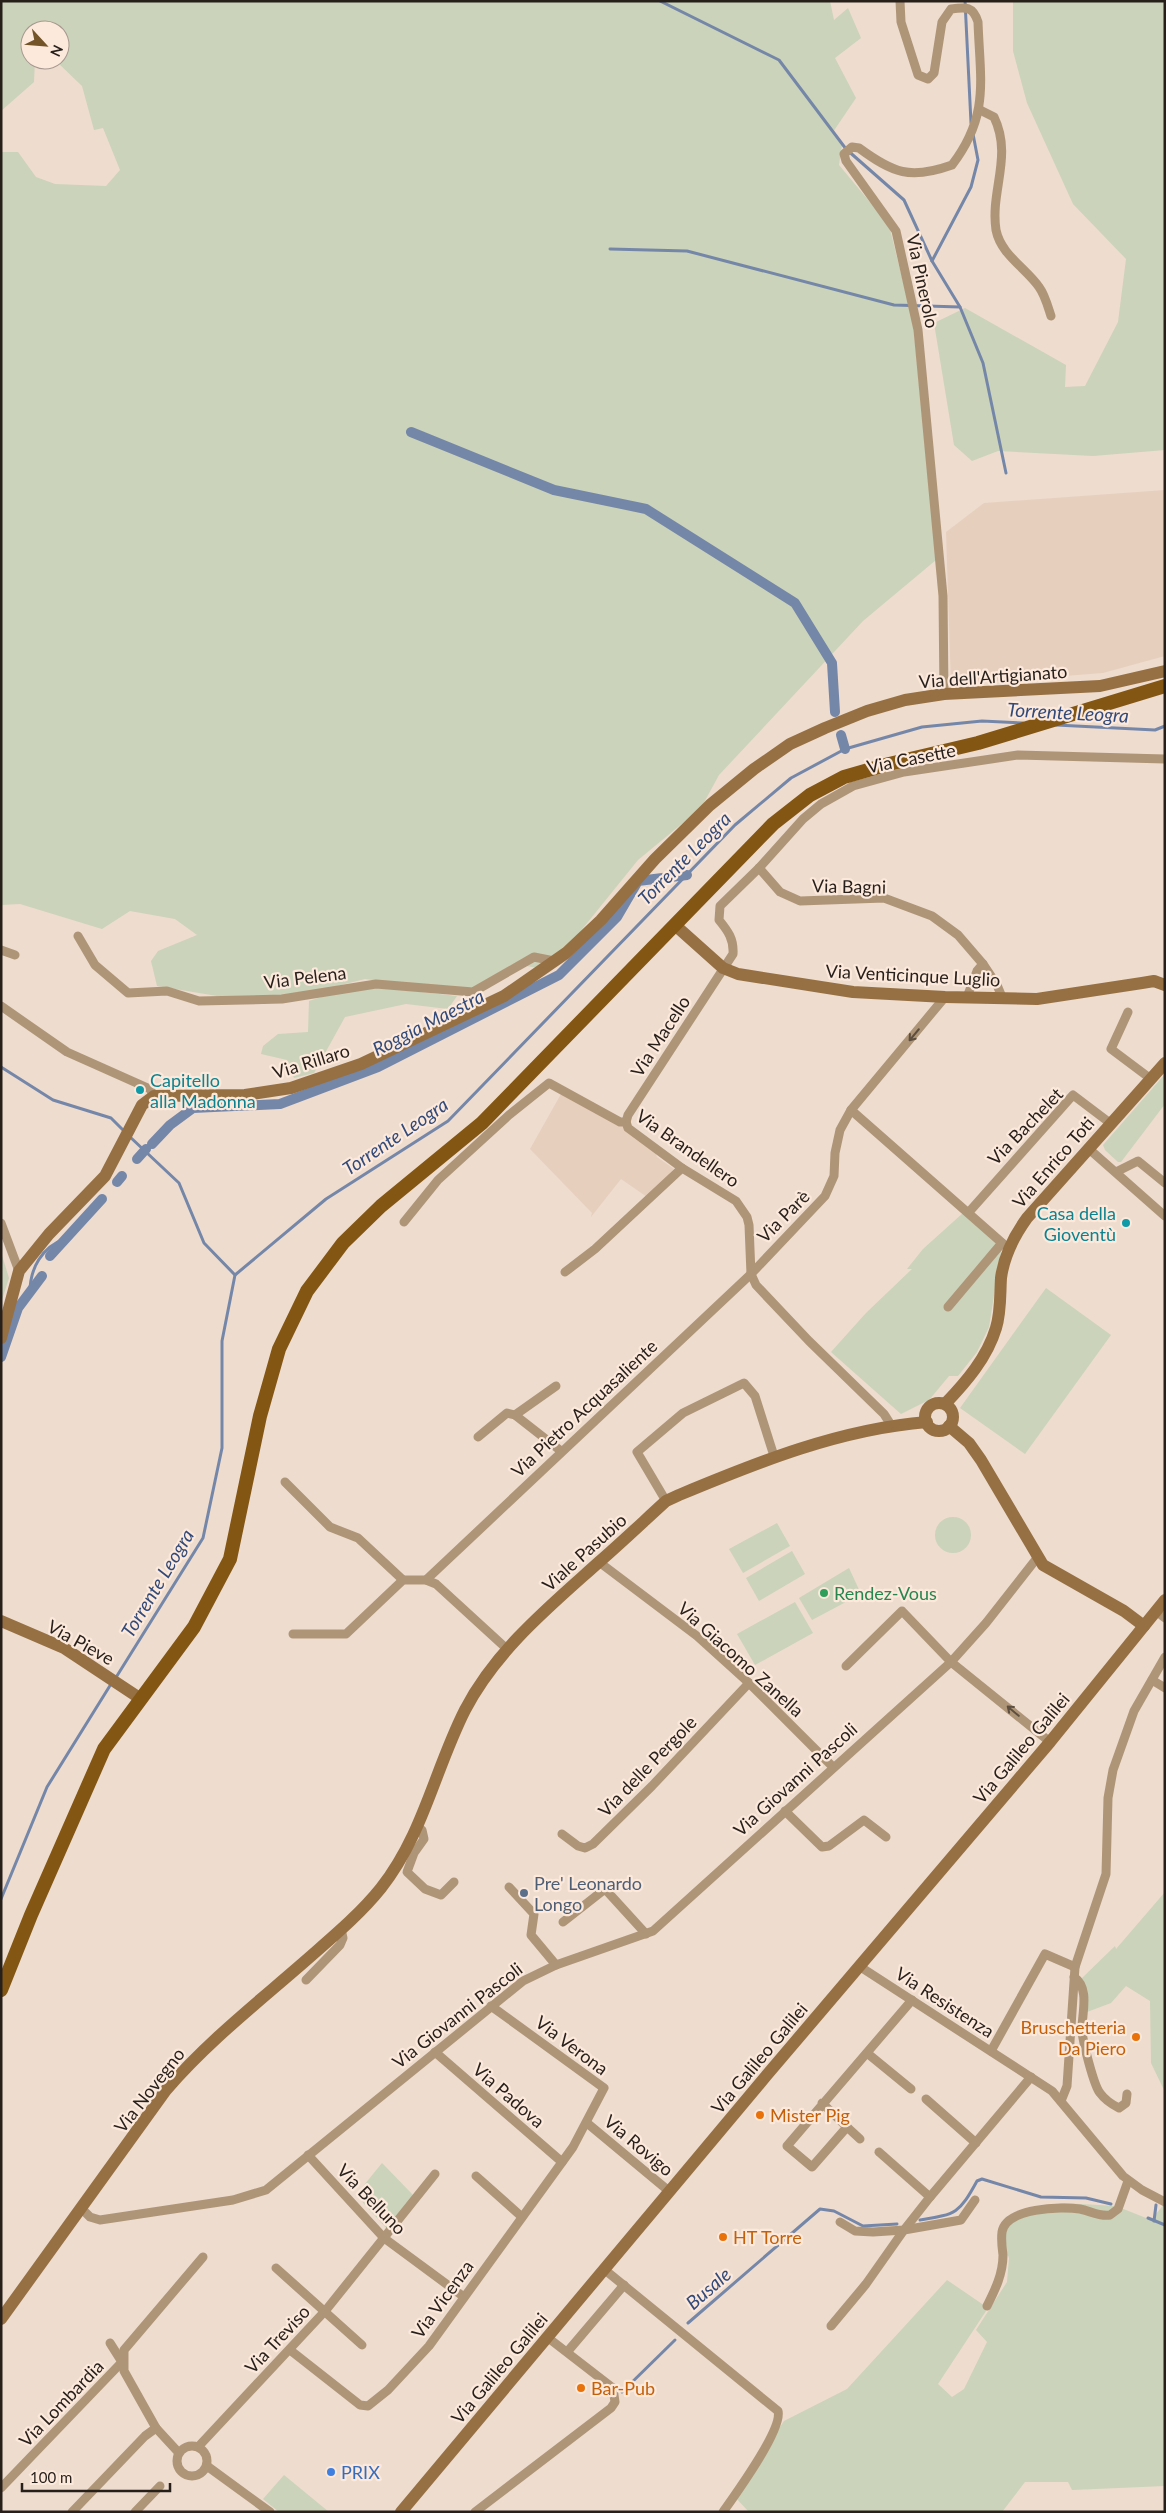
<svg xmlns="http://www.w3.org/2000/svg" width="1166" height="2513" font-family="Lato,sans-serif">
  <rect width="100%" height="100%" fill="#eedccf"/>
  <!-- built -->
  <g fill="#e7cfbd">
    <path d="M1165 490V656L1103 673 951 685 946 532 984 503Z"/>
    <path d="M561 1094 581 1096 654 1149 657 1157 674 1169 647 1197 621 1179 591 1217 592 1213 530 1149Z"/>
  </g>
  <!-- green -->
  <g fill="#cbd3ba">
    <path d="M1 1H830L834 20 848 8 861 38 835 58 856 98 833 132 842 145 839 165 889 225 913 322 936 560 863 621 719 775 701 808 638 860 575 938 539 968 513 964 466 992 365 979 265 1004 157 986 151 961 158 951 197 935 175 919 130 911 102 929 20 904 1 905V152H18L36 177 55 184 106 186 120 170 103 128 94 130 82 86 55 60H60V30H30V60H35L34 82 1 111Z"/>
    <path d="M1013 1H1165V450L1093 456 998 451 972 461 954 445 934 323 965 308 1066 365 1065 387 1085 386 1118 322 1126 259 1073 204 1027 103 1013 51Z"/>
    <path d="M358 985 457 996 448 1009 406 1004 345 1017 314 1073 294 1078 287 1060 261 1054 263 1046 278 1034 308 1032 309 1001Z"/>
    <path d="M1165 1074V1104L1121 1162H1118L1105 1150 1103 1145Z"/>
    <path d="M963 1213 999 1245 1001 1252 989 1327 977 1352 958 1376H949L929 1400 901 1414 831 1352 866 1313 912 1269H907L923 1249Z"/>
    <path d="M1 1252 9 1278 1 1303Z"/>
    <path d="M1046 1288 1111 1335 1025 1454 960 1408Z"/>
    <circle cx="953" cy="1535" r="18"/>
    <path d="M777 1523 790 1546 743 1573 729 1549Z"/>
    <path d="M792 1551 805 1574 759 1601 746 1578Z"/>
    <path d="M849 1568 861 1594 812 1620 799 1598Z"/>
    <path d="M795 1602 813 1633 755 1665 737 1634Z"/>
    <path d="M1165 1892V2092L1151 2063 1150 2001 1126 1986 1111 2003 1087 2012 1080 1980 1115 1946 1116 1949Z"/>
    <path d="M382 2163 414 2196 387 2229 356 2195Z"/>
    <path d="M1063 2203 1116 2206 1151 2220 1165 2203V2486L1072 2490 1068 2482H1025L1002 2512H749L734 2496 784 2421 847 2389 947 2280 988 2308 938 2384 952 2397 964 2389 987 2342 976 2330 1007 2282 1009 2258 999 2230 1006 2217Z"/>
    <path d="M284 2475 329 2512H279L263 2499Z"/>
  </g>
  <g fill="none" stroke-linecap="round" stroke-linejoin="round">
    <!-- stream -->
    <g stroke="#7587a8" stroke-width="3">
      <path d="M660 1 779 60 846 149 904 200 932 261 960 307 983 363 1006 473"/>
      <path d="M965 1 971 123"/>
      <path d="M610 249 687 251 894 305 960 307"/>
      <path d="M932 261 971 187 978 160 973 134"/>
      <path d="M1056 725 1155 730 1165 726"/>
      <path d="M1 1067 53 1100 111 1118 125 1132"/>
      <path d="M129 1136 179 1183 204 1243 235 1275"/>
      <path d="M30 1292C30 1268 42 1247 65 1239"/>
      <path d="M115 1679 203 1538 222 1448V1341L235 1275 326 1199 448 1121 735 825 791 778 845 749 922 727 982 721 1023 723"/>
      <path d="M1 1899 47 1787 111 1684"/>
      <path d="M1148 2218 1165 2225"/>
      <path d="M920 2220C956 2214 959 2214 977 2181L982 2179 1041 2197 1086 2198 1111 2204"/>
      <path d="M1154 2221 1156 2205"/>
      <path d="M688 2323 820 2209 834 2211 863 2226 897 2224"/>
      <path d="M622 2392 675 2340"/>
    </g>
    <!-- canal -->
    <g stroke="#7587a8" stroke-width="10">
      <path d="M411 432 554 490 646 509 795 603 832 663 835 712"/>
      <path d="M841 735 845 749"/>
      <path d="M152 1144 170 1125 193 1108 280 1104 378 1067 559 975 617 917 638 881 687 875"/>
      <path d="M137 1159 146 1149"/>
      <path d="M117 1182 122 1176"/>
      <path d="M50 1256 102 1199"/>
      <path d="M1 1357 18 1308 42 1276"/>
    </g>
    <!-- street -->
    <g stroke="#af9577" stroke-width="9">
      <path d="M900 1 901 22 918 75 928 79 934 73 942 22 951 9C966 7 973 6 978 22 980 80 990 115 952 165 910 180 893 173 859 148L852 147 844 154 846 161 896 231 918 330 943 596 944 694"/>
      <path d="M980 110 994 117C1013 156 990 191 996 230 1001 255 1026 268 1039 287 1045 295 1048 307 1051 316"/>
      <path d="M759 868 780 892 800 901 884 898 932 916 958 935 983 964 997 985 1002 997"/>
      <path d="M78 936 95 965 128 993 167 991 199 1001 282 999 376 984 473 992 534 957 554 961"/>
      <path d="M1 950 15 955"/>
      <path d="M945 997 851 1110 1009 1249"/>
      <path d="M967 997 977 971 983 964"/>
      <path d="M1 1006 67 1052 150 1089 154 1096"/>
      <path d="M1128 1012 1111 1049 1151 1079"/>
      <path d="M626 1122 628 1115 733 954C734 939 728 931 719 920L720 906 759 868 803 819 821 804 853 786 904 772 1018 755 1165 759"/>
      <path d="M1089 1149 1165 1216"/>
      <path d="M1116 1172 1138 1161 1165 1183"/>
      <path d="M969 1212 1073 1095 1110 1123"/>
      <path d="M404 1222 438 1180 509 1115 549 1083 620 1122H626L628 1128 682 1168 736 1201 747 1217 749 1225 751 1274 756 1285 809 1341 884 1414 891 1425"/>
      <path d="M1 1223 19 1271"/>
      <path d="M565 1272 595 1249 682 1168"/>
      <path d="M948 1307 1002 1243"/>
      <path d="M556 1386 515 1415 561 1451"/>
      <path d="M478 1437 507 1413 515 1415"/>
      <path d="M285 1482 330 1527 358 1538 403 1580"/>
      <path d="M666 1501 637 1452 683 1413 744 1383 755 1396 774 1456"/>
      <path d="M599 1562 697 1636 749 1683 833 1767"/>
      <path d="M426 1580 751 1274 825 1196 834 1176 835 1153 840 1130 851 1110"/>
      <path d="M1156 1611 1165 1618"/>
      <path d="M293 1634H346L403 1580H426L436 1584 507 1649"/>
      <path d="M846 1666 902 1611 951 1662 1050 1742"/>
      <path d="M1152 1680 1165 1688"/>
      <path d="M785 1811 822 1847 829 1846 864 1820 886 1837"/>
      <path d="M417 1827 422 1830 424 1839 414 1853 407 1872 425 1889 441 1895 454 1882"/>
      <path d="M562 1834 578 1846 585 1848 593 1844 652 1786 749 1683"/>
      <path d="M509 1887 534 1914 531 1935 556 1965"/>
      <path d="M563 1922 605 1889 646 1934"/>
      <path d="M859 1966 1052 2091 1123 2176 1142 2190 1165 2202"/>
      <path d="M1074 1977C1090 1988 1082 2013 1082 2029 1082 2040 1094 2086 1100 2093 1105 2100 1111 2104 1119 2108L1126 2103 1127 2094"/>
      <path d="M306 1980 340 1945 343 1938 341 1929"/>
      <path d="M991 2051 1045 1954 1075 1967"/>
      <path d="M435 2052 562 2162"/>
      <path d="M867 2053 911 2089"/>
      <path d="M926 2099 976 2143"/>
      <path d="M1061 2101 1067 2086 1075 1967 1106 1874 1108 1798 1113 1770 1134 1711 1165 1657"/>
      <path d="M822 2103 847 2127 812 2167 787 2146 912 2000"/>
      <path d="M587 2123 670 2192"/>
      <path d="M847 2127 860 2139"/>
      <path d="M879 2152 930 2197"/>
      <path d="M308 2155 384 2238 464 2297"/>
      <path d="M476 2176 522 2217"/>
      <path d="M82 2209 90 2217 100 2220 233 2200 266 2190 523 1981 556 1965 653 1931 951 1662 986 1623 1037 1558"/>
      <path d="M840 2222 855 2231 873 2232 904 2230 961 2220 975 2200"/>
      <path d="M276 2268 362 2345"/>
      <path d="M605 2270 778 2411C783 2429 735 2495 723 2512"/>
      <path d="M987 2306C995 2290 1003 2274 1003 2255 1002 2248 1001 2240 1002 2232 1006 2208 1061 2206 1080 2209 1090 2211 1100 2217 1110 2215L1118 2209 1128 2181"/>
      <path d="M831 2326 866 2284 904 2230 930 2197 1031 2077"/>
      <path d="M110 2343 122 2362"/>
      <path d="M290 2350 360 2405 368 2406 388 2390 429 2346 573 2147 604 2088 491 2006"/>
      <path d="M568 2351 624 2285"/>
      <circle cx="192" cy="2461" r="15"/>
      <path d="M198 2447 326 2310 435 2174"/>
      <path d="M179 2453 156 2428 124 2371V2350L203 2257"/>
      <path d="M207 2466 270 2512"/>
      <path d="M1 2488 122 2362"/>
      <path d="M72 2512 145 2436 156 2428"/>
      <path d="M135 2512 160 2486"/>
      <path d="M475 2512 611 2408 615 2402 613 2388 547 2337"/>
    </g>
    <!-- secondary -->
    <g stroke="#967043" stroke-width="12">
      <path d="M676 926 723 968 738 974 853 992 945 997 1037 999 1142 983 1154 981 1165 985"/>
      <path d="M1 1338 19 1271 49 1234 105 1176 142 1105 154 1096 245 1095 291 1088 361 1064 504 996 566 953 601 920 655 859 710 805 754 769 790 744 825 728 867 711 905 700 944 694 1100 686 1165 671"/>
      <circle cx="939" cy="1417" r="14"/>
      <path d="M945 1404C966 1382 987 1358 996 1328 1001 1312 1000 1294 1001 1278 1004 1255 1014 1236 1027 1218L1165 1063"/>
      <path d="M949 1426 969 1443 981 1460 1043 1565 1124 1611 1144 1626"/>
      <path d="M1 1621 64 1648 141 1699"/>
      <path d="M1 2319 166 2090C209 2040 261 2000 311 1956 335 1935 361 1913 381 1888 423 1835 435 1769 465 1710 496 1650 550 1606 599 1562 622 1542 644 1521 666 1501L679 1495C758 1462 840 1429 927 1422"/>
      <path d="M401 2512 766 2076 1050 1742 1165 1600"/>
    </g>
    <!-- primary -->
    <path stroke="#835613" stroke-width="14" d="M1 1990 31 1915 104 1749 194 1627 230 1559 260 1416 279 1349 307 1291 343 1243 381 1206 482 1123 773 824 810 795 844 777 889 764 978 743 1165 686"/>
  </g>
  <!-- one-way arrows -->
  <defs><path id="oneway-shaft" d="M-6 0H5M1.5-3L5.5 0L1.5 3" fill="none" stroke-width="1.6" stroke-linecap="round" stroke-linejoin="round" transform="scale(1.25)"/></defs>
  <g stroke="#5d4e3f">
    <use href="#oneway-shaft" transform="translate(914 1035) rotate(130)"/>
    <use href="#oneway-shaft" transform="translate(1013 1711) rotate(-140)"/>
  </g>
  <!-- markers -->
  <g fill="#0f9aa8" stroke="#fce9dc" stroke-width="2">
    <circle cx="140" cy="1090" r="5"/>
    <circle cx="1126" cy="1223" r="5"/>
  </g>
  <circle fill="#2e9e5b" stroke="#fce9dc" stroke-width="2" cx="824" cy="1593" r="5"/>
  <circle fill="#5c6f8a" stroke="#fce9dc" stroke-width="2" cx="524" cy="1893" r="5"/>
  <g fill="#e8710a" stroke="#fce9dc" stroke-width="2">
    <circle cx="1136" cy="2037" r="5"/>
    <circle cx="760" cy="2115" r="5"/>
    <circle cx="723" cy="2237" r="5"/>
    <circle cx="581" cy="2388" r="5"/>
  </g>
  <circle fill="#3f7fe0" stroke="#fce9dc" stroke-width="2" cx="331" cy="2472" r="5"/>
  <g text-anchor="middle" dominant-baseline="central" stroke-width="4.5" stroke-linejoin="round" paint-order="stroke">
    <!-- street labels -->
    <g font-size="18" fill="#261f1a" stroke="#fce9dc">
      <text transform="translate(923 281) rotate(78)">Via Pinerolo</text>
      <text transform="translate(993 676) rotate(-4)">Via dell'Artigianato</text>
      <text transform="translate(911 758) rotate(-11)">Via Casette</text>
      <text transform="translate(849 886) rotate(1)">Via Bagni</text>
      <text transform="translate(913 975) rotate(3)">Via Venticinque Luglio</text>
      <text transform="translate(305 977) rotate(-7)">Via Pelena</text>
      <text transform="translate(660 1036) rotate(-57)">Via Macello</text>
      <text transform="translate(311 1061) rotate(-17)">Via Rillaro</text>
      <text transform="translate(1025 1126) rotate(-46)">Via Bachelet</text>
      <text transform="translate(688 1148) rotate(35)">Via Brandellero</text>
      <text transform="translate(1053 1162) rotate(-49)">Via Enrico Toti</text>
      <text transform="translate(783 1216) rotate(-45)">Via Parè</text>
      <text transform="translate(584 1408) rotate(-43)">Via Pietro Acquasaliente</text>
      <text transform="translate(584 1552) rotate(-42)">Viale Pasubio</text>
      <text transform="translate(81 1642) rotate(29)">Via Pieve</text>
      <text transform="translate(741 1659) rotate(42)">Via Giacomo Zanella</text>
      <text transform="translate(1021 1748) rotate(-50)">Via Galileo Galilei</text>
      <text transform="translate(647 1766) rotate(-46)">Via delle Pergole</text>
      <text transform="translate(795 1779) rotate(-42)">Via Giovanni Pascoli</text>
      <text transform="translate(945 2002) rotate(33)">Via Resistenza</text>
      <text transform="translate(457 2015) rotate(-38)">Via Giovanni Pascoli</text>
      <text transform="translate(572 2045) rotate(37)">Via Verona</text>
      <text transform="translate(759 2058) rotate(-50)">Via Galileo Galilei</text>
      <text transform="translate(149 2090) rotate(-52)">Via Novegno</text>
      <text transform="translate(509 2095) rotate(41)">Via Padova</text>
      <text transform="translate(639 2145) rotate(40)">Via Rovigo</text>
      <text transform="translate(372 2199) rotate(46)">Via Belluno</text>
      <text transform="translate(442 2299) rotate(-54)">Via Vicenza</text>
      <text transform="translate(277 2339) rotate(-47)">Via Treviso</text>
      <text transform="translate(499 2368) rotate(-50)">Via Galileo Galilei</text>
      <text transform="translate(61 2403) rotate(-46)">Via Lombardia</text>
    </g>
    <!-- culture labels -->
    <g font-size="18" fill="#0d838f" stroke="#fce9dc" text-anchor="start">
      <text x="150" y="1080">Capitello<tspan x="150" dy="21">alla Madonna</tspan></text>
      <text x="1116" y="1213" text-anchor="end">Casa della<tspan x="1116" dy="21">Gioventù</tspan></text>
    </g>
    <!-- leisure labels -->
    <g font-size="18" fill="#27864d" stroke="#fce9dc" text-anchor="start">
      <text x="834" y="1593">Rendez-Vous</text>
    </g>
    <!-- service labels -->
    <g font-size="18" fill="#4e5e75" stroke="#fce9dc" text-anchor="start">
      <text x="534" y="1883">Pre' Leonardo<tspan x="534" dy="21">Longo</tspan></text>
    </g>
    <!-- food labels -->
    <g font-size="18" fill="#c56008" stroke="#fce9dc" text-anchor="start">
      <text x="1126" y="2027" text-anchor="end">Bruschetteria<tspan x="1126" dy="21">Da Piero</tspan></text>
      <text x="770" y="2115">Mister Pig</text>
      <text x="733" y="2237">HT Torre</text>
      <text x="591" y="2388">Bar-Pub</text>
    </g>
    <!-- shop labels -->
    <g font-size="18" fill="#366cbe" stroke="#fce9dc" text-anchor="start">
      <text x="341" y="2472">PRIX</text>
    </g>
    <!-- water labels -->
    <g font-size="19" font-style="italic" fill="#324a79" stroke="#fce9dc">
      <text transform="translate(1068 712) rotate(3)">Torrente Leogra</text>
      <text transform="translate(684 858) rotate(-45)">Torrente Leogra</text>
      <text transform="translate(428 1022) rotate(-27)">Roggia Maestra</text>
      <text transform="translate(395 1136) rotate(-34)">Torrente Leogra</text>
      <text transform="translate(157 1583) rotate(-59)">Torrente Leogra</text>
      <text transform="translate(708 2288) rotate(-41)">Busale</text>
    </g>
  </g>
  <!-- border -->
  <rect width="1166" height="2513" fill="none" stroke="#261f1a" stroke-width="5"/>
  <!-- north arrow -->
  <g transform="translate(45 45) rotate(116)"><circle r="24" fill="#fce9dc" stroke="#a6988e"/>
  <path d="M0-4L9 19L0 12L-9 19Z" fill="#725428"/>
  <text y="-8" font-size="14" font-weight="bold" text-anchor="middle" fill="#261f1a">N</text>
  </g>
  <!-- scale -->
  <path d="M22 2483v8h148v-8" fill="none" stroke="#261f1a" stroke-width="2.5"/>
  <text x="30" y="2483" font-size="15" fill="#261f1a" stroke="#fce9dc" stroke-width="4" paint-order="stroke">100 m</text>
</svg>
